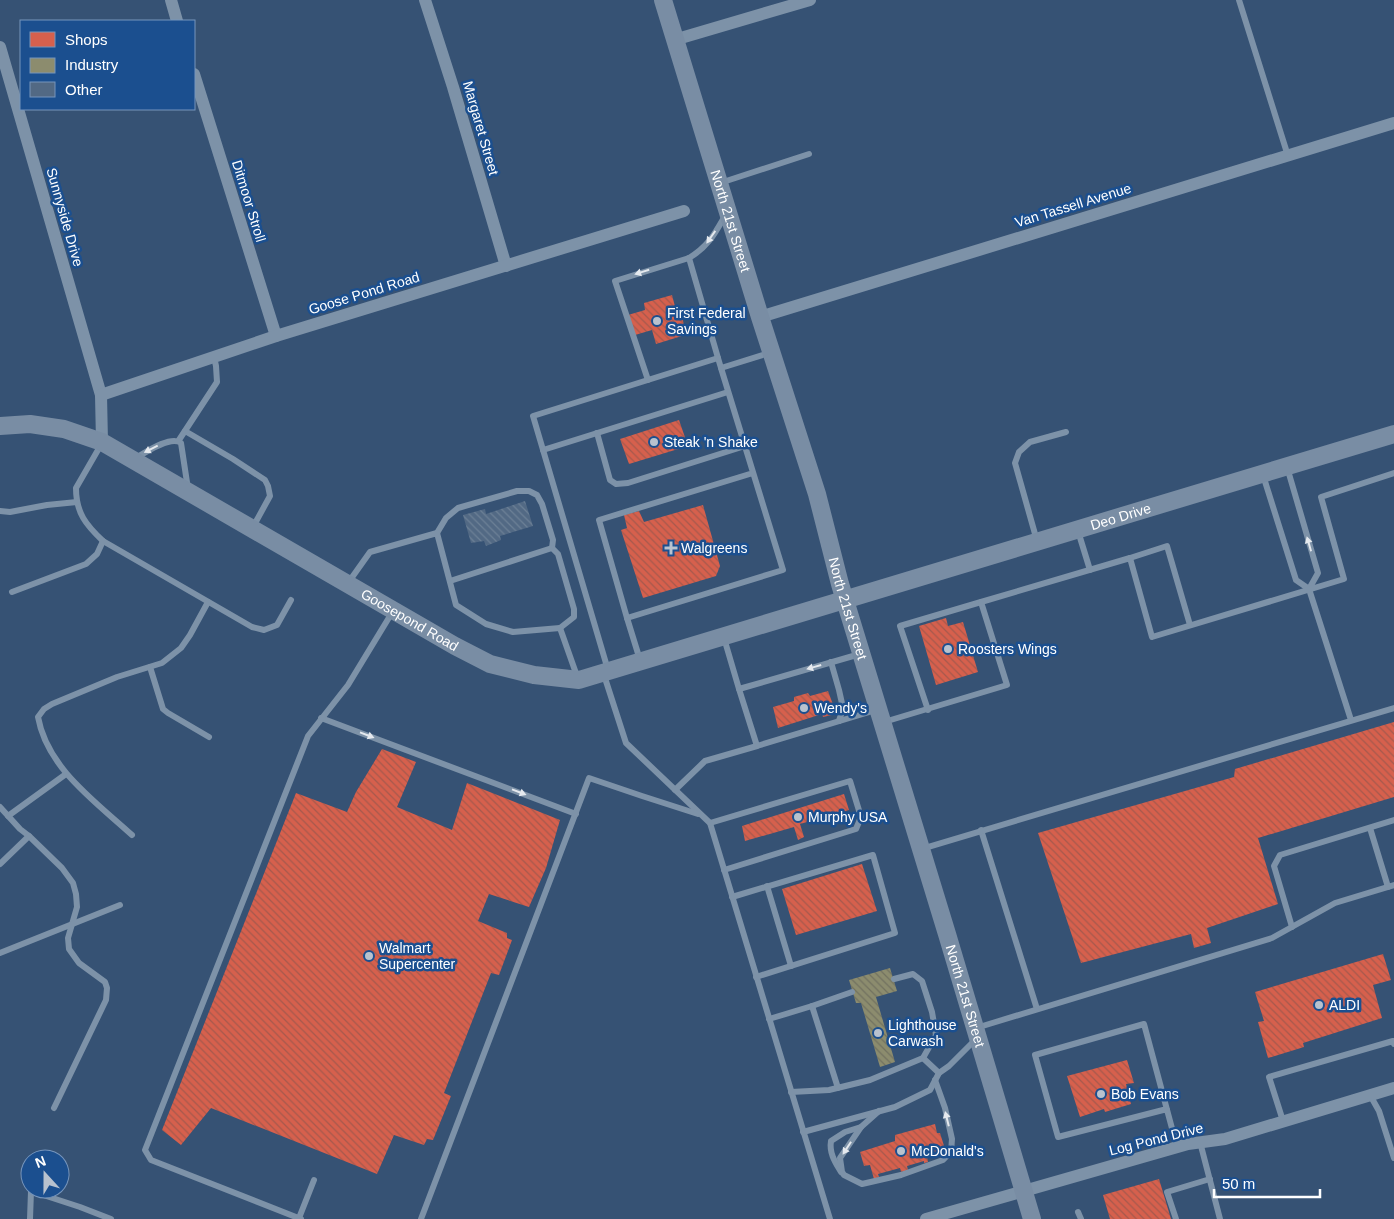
<svg xmlns="http://www.w3.org/2000/svg" width="1394" height="1219" font-family="Helvetica,sans-serif">
  <defs>
    <pattern id="shops-back-hatch" width="6" height="6" patternUnits="userSpaceOnUse" patternTransform="scale(1.25)"><rect width="6" height="6" fill="#d6604d"/><path d="M-1 5l2 2M0 0l6 6M5-1l2 2" fill="none" stroke="#a6594d"/></pattern>
    <pattern id="industry-back-hatch" width="6" height="6" patternUnits="userSpaceOnUse" patternTransform="scale(1.25)"><rect width="6" height="6" fill="#8c8c6e"/><path d="M-1 5l2 2M0 0l6 6M5-1l2 2" fill="none" stroke="#727260"/></pattern>
    <pattern id="building-back-hatch" width="6" height="6" patternUnits="userSpaceOnUse" patternTransform="scale(1.25)"><rect width="6" height="6" fill="#526984"/><path d="M-1 5l2 2M0 0l6 6M5-1l2 2" fill="none" stroke="#6c8096"/></pattern>
  </defs>
  <rect width="100%" height="100%" fill="#365274"/>
  <!-- shops -->
  <g fill="url(#shops-back-hatch)">
    <path d="M672 295 678 318 682 317 684 325 682 326 685 335 656 344 652 330 635 335 628 315 645 310 644 303Z"/>
    <path d="M679 420 688 446 629 464 620 439Z"/>
    <path d="M703 505 720 566 716 576 643 598 621 530 627 528 624 515 639 511 644 522Z"/>
    <path d="M946 618 948 626 963 622 978 672 936 685 919 626Z"/>
    <path d="M828 691 835 710 830 712 832 715 823 717 822 714 778 728 773 707 794 701V697L808 693 810 696Z"/>
    <path d="M1394 722V797L1258 838 1278 904 1207 928 1211 943 1194 948 1191 934 1081 963 1038 833 1234 777 1235 769Z"/>
    <path d="M382 749 416 762 397 807 452 830 467 783 560 820 546 868 529 907 489 894 478 921 507 933V938L512 940 499 975 491 973 444 1093 451 1096 433 1140 427 1139 424 1145 394 1135 377 1174 211 1108 181 1145 162 1130 296 793 347 812 356 792Z"/>
    <path d="M844 794 849 810 800 824 804 837 798 840 794 827 745 841 742 826Z"/>
    <path d="M862 864 877 911 796 935 782 889Z"/>
    <path d="M1383 954 1391 980 1373 985 1382 1018 1303 1043 1304 1047 1268 1058 1258 1022 1264 1021 1255 992Z"/>
    <path d="M1127 1060 1134 1083 1126 1084 1131 1104 1105 1112 1104 1109 1080 1117 1067 1076Z"/>
    <path d="M935 1124 937 1133H940L945 1149 943 1151 927 1156 928 1162 924 1163V1161L907 1166 908 1170 901 1172 900 1168 878 1174 879 1177 874 1179 870 1165 864 1166 860 1152 895 1141V1135Z"/>
    <path d="M1159 1179 1171 1219H1110L1103 1195Z"/>
  </g>
  <!-- industry -->
  <path fill="url(#industry-back-hatch)" d="M890 968 897 991 876 997 895 1062 880 1067 861 1003H856L849 980Z"/>
  <!-- building -->
  <path fill="url(#building-back-hatch)" d="M525 501 533 526 500 536 501 540 486 546 484 541 471 543 463 515 485 509 486 514Z"/>
  <g fill="none" stroke-linecap="round" stroke-linejoin="round">
    <!-- lane -->
    <g stroke="#7d92a8" stroke-width="6">
      <path d="M1239 0 1288 156"/>
      <path d="M720 183 809 154"/>
      <path d="M689 258 718 358"/>
      <path d="M721 368 783 570 627 618 599 520 753 473"/>
      <path d="M648 380 615 281 689 258C709 246 715 233 726 214"/>
      <path d="M185 431 233 459 265 480 268 486 270 496 253 527"/>
      <path d="M597 433 610 480 616 484 628 483 745 446"/>
      <path d="M179 440 217 382 216 366 214 357"/>
      <path d="M102 443 76 488C76 513 86 525 103 541L252 627 264 630 277 625 291 600"/>
      <path d="M543 450 728 392"/>
      <path d="M136 458C146 452 171 435 181 443L188 489"/>
      <path d="M1287 467 1318 573 1309 589"/>
      <path d="M1263 475 1296 580 1309 589 1351 720"/>
      <path d="M0 511 10 512 47 505 77 502"/>
      <path d="M1078 531 1090 570"/>
      <path d="M437 533 446 518 458 508 517 491H529L537 495 542 504 553 540 552 548"/>
      <path d="M1037 541 1015 463 1019 452 1030 442 1066 432"/>
      <path d="M1130 558 1167 546 1190 625"/>
      <path d="M450 581 552 548 558 554 574 609V617L560 628"/>
      <path d="M348 583 370 552 437 533 456 605 486 624 513 632 560 628 578 679"/>
      <path d="M12 592 86 564 97 554 103 541"/>
      <path d="M627 618 640 660"/>
      <path d="M724 638 739 689 757 746 876 710"/>
      <path d="M831 662 839 690 843 708 839 721"/>
      <path d="M150 667 163 709 168 713 209 737"/>
      <path d="M608 670 533 416 718 358 721 368 769 353"/>
      <path d="M604 675 626 743 710 823 830 1219"/>
      <path d="M739 689 860 654"/>
      <path d="M928 710 900 626 981 602"/>
      <path d="M321 718 576 814"/>
      <path d="M884 722 1007 685 981 602 1130 558 1152 637 1344 579 1321 497 1394 473"/>
      <path d="M675 790 705 761 757 746"/>
      <path d="M0 807 20 829 29 836 62 868 73 883 76 894 77 907 68 938 69 949 79 963 105 982 107 988 106 1000 54 1108"/>
      <path d="M8 816 66 774"/>
      <path d="M710 823 850 781 861 817 856 829 724 870"/>
      <path d="M1370 828 1388 887"/>
      <path d="M981 830 1037 1009"/>
      <path d="M132 835C96 802 47 768 38 717L44 709 52 704 117 677 162 663 181 648 190 635 208 602"/>
      <path d="M921 849 1394 708"/>
      <path d="M0 864 29 836"/>
      <path d="M767 886 791 966"/>
      <path d="M732 897 873 855 895 933 756 977"/>
      <path d="M1292 927 1274 866 1280 855 1394 820"/>
      <path d="M0 953 120 905"/>
      <path d="M812 1006 852 992"/>
      <path d="M769 1019 812 1006 838 1088"/>
      <path d="M976 1028 1272 938 1335 903 1394 885"/>
      <path d="M923 1058 939 1073"/>
      <path d="M791 1092 829 1090 870 1080 923 1058 936 1035 932 1012 922 981 913 974 894 979"/>
      <path d="M1370 1095 1379 1111 1394 1158"/>
      <path d="M1167 1109 1058 1137 1035 1055 1144 1024 1177 1147"/>
      <path d="M879 1111 861 1127 840 1158 842 1172 844 1175 862 1184 901 1175 943 1160 951 1152 952 1139 945 1108 935 1080"/>
      <path d="M1283 1121 1269 1077 1393 1041 1394 1044"/>
      <path d="M803 1132 895 1107 930 1090 939 1073 949 1066 977 1038"/>
      <path d="M1200 1142 1220 1219"/>
      <path d="M841 1172C835 1162 829 1153 831 1141L845 1132 861 1127"/>
      <path d="M1078 1212 1081 1219"/>
      <path d="M299 1218 314 1180"/>
      <path d="M30 1219 31 1191 80 1207 111 1219"/>
      <path d="M301 1219 151 1160 145 1150 308 736 348 685 393 611"/>
      <path d="M421 1219 589 778 642 796 698 814"/>
      <path d="M1176 1219 1167 1192 1210 1179"/>
    </g>
    <!-- street -->
    <g stroke="#7d92a8" stroke-width="12">
      <path d="M171 0 177 21"/>
      <path d="M425 0 453 87 506 266"/>
      <path d="M674 40 810 0"/>
      <path d="M0 47 101 395"/>
      <path d="M194 74 276 336"/>
      <path d="M760 317 1394 123"/>
      <path d="M102 442 101 395 276 336 684 211"/>
      <path d="M926 1219 1188 1144 1225 1139 1394 1088"/>
    </g>
    <!-- secondary -->
    <g stroke="#798da4" stroke-width="18">
      <path id="s1" d="M663 0 760 317 817 494 840 584 947 934 1032 1219"/>
      <path id="s2" d="M0 426 30 424 64 429 102 442 455 646 490 664 534 675 579 680 1394 434"/>
    </g>
  </g>
  <!-- one-way arrows -->
  <defs><path id="oneway-solid" d="M-6-.8H1V-3.2L6.5 0L1 3.2V.8H-6Z" transform="scale(1.25)"/></defs>
  <g fill="#e5e9ee">
    <use href="#oneway-solid" transform="translate(711 237) rotate(125)"/>
    <use href="#oneway-solid" transform="translate(642 272) rotate(163)"/>
    <use href="#oneway-solid" transform="translate(151 449) rotate(153)"/>
    <use href="#oneway-solid" transform="translate(1309 544) rotate(-106)"/>
    <use href="#oneway-solid" transform="translate(814 667) rotate(164)"/>
    <use href="#oneway-solid" transform="translate(367 735) rotate(21)"/>
    <use href="#oneway-solid" transform="translate(519 792) rotate(21)"/>
    <use href="#oneway-solid" transform="translate(947 1119) rotate(-104)"/>
    <use href="#oneway-solid" transform="translate(847 1148) rotate(123)"/>
  </g>
  <!-- markers -->
  <g fill="#b9c2ce" stroke="#1b4f8f" stroke-width="2">
    <circle cx="657" cy="321" r="5"/>
    <circle cx="654" cy="442" r="5"/>
    <path d="M668.5 540.5h5v5h5v5h-5v5h-5v-5h-5v-5h5z"/>
    <circle cx="948" cy="649" r="5"/>
    <circle cx="804" cy="708" r="5"/>
    <circle cx="798" cy="817" r="5"/>
    <circle cx="369" cy="956" r="5"/>
    <circle cx="1319" cy="1005" r="5"/>
    <circle cx="878" cy="1033" r="5"/>
    <circle cx="1101" cy="1094" r="5"/>
    <circle cx="901" cy="1151" r="5"/>
  </g>
  <g text-anchor="middle" dominant-baseline="central" stroke-width="5" stroke-linejoin="round" paint-order="stroke">
    <!-- street labels -->
    <g font-size="14" fill="#fff" stroke="#1b4f8f">
      <text transform="translate(481 128) rotate(74)">Margaret Street</text>
      <text transform="translate(249 201) rotate(73)">Ditmoor Stroll</text>
      <text transform="translate(1073 205) rotate(-17)">Van Tassell Avenue</text>
      <text transform="translate(65 217) rotate(74)">Sunnyside Drive</text>
      <text stroke="none"><textPath href="#s1" startOffset="231">North 21st Street</textPath></text>
      <text transform="translate(364 293) rotate(-17)">Goose Pond Road</text>
      <text stroke="none"><textPath href="#s2" startOffset="1208">Deo Drive</textPath></text>
      <text stroke="none"><textPath href="#s1" startOffset="636">North 21st Street</textPath></text>
      <text stroke="none"><textPath href="#s2" startOffset="460">Goosepond Road</textPath></text>
      <text stroke="none"><textPath href="#s1" startOffset="1041">North 21st Street</textPath></text>
      <text transform="translate(1156 1139) rotate(-14)">Log Pond Drive</text>
    </g>
    <!-- poi labels -->
    <g font-size="14" fill="#fff" stroke="#1b4f8f" text-anchor="start">
      <text x="667" y="313">First Federal<tspan x="667" dy="16">Savings</tspan></text>
      <text x="664" y="442">Steak 'n Shake</text>
      <text x="681" y="548">Walgreens</text>
      <text x="958" y="649">Roosters Wings</text>
      <text x="814" y="708">Wendy's</text>
      <text x="808" y="817">Murphy USA</text>
      <text x="379" y="948">Walmart<tspan x="379" dy="16">Supercenter</tspan></text>
      <text x="1329" y="1005">ALDI</text>
      <text x="888" y="1025">Lighthouse<tspan x="888" dy="16">Carwash</tspan></text>
      <text x="1111" y="1094">Bob Evans</text>
      <text x="911" y="1151">McDonald's</text>
    </g>
  </g>
  <!-- legend -->
  <rect x="20" y="20" width="175" height="90" fill="#1b4f8f" stroke="#7695bc"/>
  <rect x="30" y="32" width="25" height="15" fill="#d6604d" stroke="#7695bc"/>
  <text x="65" y="45" font-size="15" fill="#ffffff">Shops</text>
  <rect x="30" y="58" width="25" height="15" fill="#8c8c6e" stroke="#7695bc"/>
  <text x="65" y="70" font-size="15" fill="#ffffff">Industry</text>
  <rect x="30" y="82" width="25" height="15" fill="#526984" stroke="#7695bc"/>
  <text x="65" y="95" font-size="15" fill="#ffffff">Other</text>
  <!-- north arrow -->
  <g transform="translate(45 1174) rotate(339)"><circle r="24" fill="#1b4f8f" stroke="#7695bc"/>
  <path d="M0-4L9 19L0 12L-9 19Z" fill="#b9c2ce"/>
  <text y="-8" font-size="14" font-weight="bold" text-anchor="middle" fill="#ffffff">N</text>
  </g>
  <!-- scale -->
  <path d="M1214 1189v8h106v-8" fill="none" stroke="#ffffff" stroke-width="2.5"/>
  <text x="1222" y="1189" font-size="15" fill="#ffffff" stroke="#1b4f8f" stroke-width="4" paint-order="stroke">50 m</text>
</svg>
